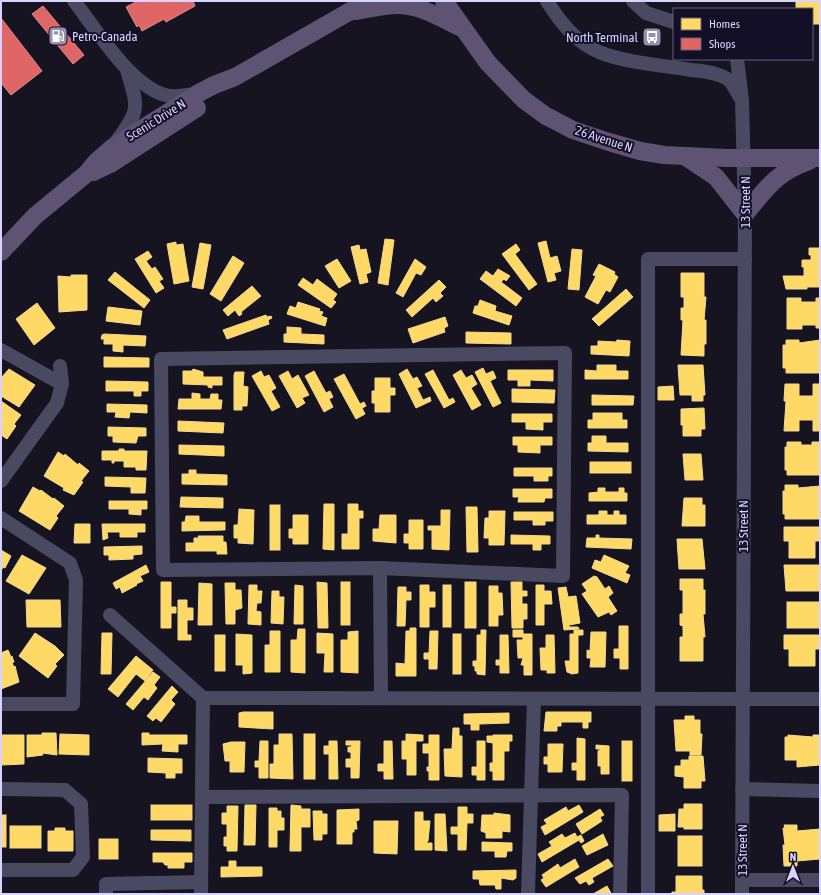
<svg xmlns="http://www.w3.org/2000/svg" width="821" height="895" font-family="'Asap Condensed',sans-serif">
  <rect width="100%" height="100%" fill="#161421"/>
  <!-- homes -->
  <g fill="#ffd966" stroke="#f4d894">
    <path d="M796 1H820V24H812V9H796Z"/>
    <path d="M385 239 394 240 388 285 378 283Z"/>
    <path d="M546 241 550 258 557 256 561 271 554 273 556 280 548 282 538 243Z"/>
    <path d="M176 242V245L183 244 184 251 178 252 184 251 189 281 174 284 167 244Z"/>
    <path d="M200 243 211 245 203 289 192 287Z"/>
    <path d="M516 244 520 250 515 254 537 284 529 290 502 254Z"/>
    <path d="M359 245 360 250 366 249 371 272 366 274 368 282 360 284 351 247Z"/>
    <path d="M809 248H820V287H807V289H786L783 276H804V267H802V260H811V255H809Z"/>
    <path d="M572 249 582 250 579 290 568 289Z"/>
    <path d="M148 251 152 257 146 261 152 269 155 267 163 279 159 281 164 288 156 293 135 259Z"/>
    <path d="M233 256 244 263 221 301 210 294Z"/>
    <path d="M337 259 351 281 339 288 325 266Z"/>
    <path d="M415 259 426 267 421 275 416 273 403 297 396 293Z"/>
    <path d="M599 264 615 272 614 274 618 277 610 292 606 290 598 304 585 297 596 276 593 275Z"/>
    <path d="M498 269 510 276 506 281 504 279 501 282 522 298 516 306 480 279 486 271 493 276Z"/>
    <path d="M115 272 150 300 144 308 108 280Z"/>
    <path d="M681 273H704V297H706L704 320H706V344H704V356L681 355 683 320H681V308H684V297H681Z"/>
    <path d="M71 275H87V310L59 312 58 276 71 277Z"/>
    <path d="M303 278 313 285 317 279 337 294 333 300 336 302 331 308 298 285Z"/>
    <path d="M439 280 446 287 440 293 443 296 436 302 433 298 412 317 406 310Z"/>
    <path d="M252 286 261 296 241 312 242 314 239 316 235 310 228 316 223 310Z"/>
    <path d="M626 289 633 297 599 326 592 319Z"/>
    <path d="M787 298H801V302H816V298H820V328H816V325H802V329H787Z"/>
    <path d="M480 300 496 306 495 311 512 316 509 325 473 313 475 306H478Z"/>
    <path d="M298 302 320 309 319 311 323 312 321 316 327 318 325 326 287 314 290 306 296 308Z"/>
    <path d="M37 303 55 328 34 345 16 319Z"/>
    <path d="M108 307 142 311 140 325 106 321Z"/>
    <path d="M266 315 267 317 271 316 272 318 268 320 269 324 227 339 223 330Z"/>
    <path d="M445 317 448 326 444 328 445 332 413 343 408 329Z"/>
    <path d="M287 327 301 328V334L324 335V344L284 342V334H287Z"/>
    <path d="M466 332 511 333V344L466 343Z"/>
    <path d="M104 334 146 336 145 346 123 345V352L113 351V344H104V339H101L102 335Z"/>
    <path d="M617 340 630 341 629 356 591 354V346H598V341L616 342Z"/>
    <path d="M786 340H799V343L820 340V373H786V368H783V345H786Z"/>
    <path d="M104 357 149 358V367H104Z"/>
    <path d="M597 365H616V371H628V379H585V370L597 371Z"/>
    <path d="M678 365H703L705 395H703V401H692V395H680Z"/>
    <path d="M483 368 486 374 493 371 496 378 490 381 501 403 493 407 475 372Z"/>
    <path d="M9 369 35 385 19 407 1 396V378Z"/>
    <path d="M193 369 203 372V377H222V385H212V388L208 387V385L183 384V371H192Z"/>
    <path d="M407 369 413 379 417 377 422 386 417 388 423 400 430 397 431 401 416 408 399 374Z"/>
    <path d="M433 370 449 400 453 398 455 402 444 408 425 374Z"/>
    <path d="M461 370 466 378 472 375 477 384 471 388 481 405 472 410 453 375Z"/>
    <path d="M508 370H553V381L530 380V386H518V380H508Z"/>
    <path d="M261 371 264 377 269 375 276 388 271 391 280 407 272 411 252 376Z"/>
    <path d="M288 371 292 379 298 375 309 395 302 398 305 403 297 408 279 376Z"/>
    <path d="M314 371 326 393 330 391 333 397 329 399 333 407 324 412 305 376Z"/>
    <path d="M235 372H244L243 386 248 387 247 406H242V410H234V375Z"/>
    <path d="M344 374 360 404 364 402 366 406 362 408 365 414 356 419 334 379Z"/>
    <path d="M375 378H390V388H395V395H390V412H375V403H372V391H375Z"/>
    <path d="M106 381 148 382V391H141V396H134V391H106Z"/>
    <path d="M785 384H799V396H813V384H820V431H813V420H799V431H784L786 401H784Z"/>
    <path d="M673 386 674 400H658V387Z"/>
    <path d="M512 389 555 390 554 403 512 402Z"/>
    <path d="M192 393 200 394V399H210L211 394H218V400H222L221 409H178L179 399H192Z"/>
    <path d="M592 395 634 396 633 405H592Z"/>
    <path d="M1 401 21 415 14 424 16 426 7 439 1 435Z"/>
    <path d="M107 404 147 405V413L130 412 129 418 115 417 116 412H107Z"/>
    <path d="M704 408 705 429H701V436H683V425H681V409Z"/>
    <path d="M593 413H622V420H627V428H588V420H593Z"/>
    <path d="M512 414H552V422H543V430L526 429V422H512Z"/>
    <path d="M178 421 224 423 223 433 178 431Z"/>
    <path d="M108 427 146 428V436H138L136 443 113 442V436H108Z"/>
    <path d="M592 436H606V443H628V452L588 451V443H592Z"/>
    <path d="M513 437H552V445H540V453L518 452V445H513Z"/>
    <path d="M787 442H801V445H812V442H820V475H787V470H785V447H787Z"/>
    <path d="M179 445 224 446V456L179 454Z"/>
    <path d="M119 449H124V451H147L146 470H136V467H124V461H114V463H112V460H102V451H119Z"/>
    <path d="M58 452 64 456 65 454 78 465 79 463 89 471 81 481 83 482 74 495 63 490 64 488 44 476Z"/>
    <path d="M683 454H701L703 480H685Z"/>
    <rect x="590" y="462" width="41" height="11"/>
    <path d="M514 468H552V476H548V481H534V476H514Z"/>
    <path d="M189 470H196V474L227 475V485L182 484V474H189Z"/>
    <path d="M105 477 146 478 145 493H131V487L105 486Z"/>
    <path d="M785 485H798V488L820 486V519H785V514H783V491H785Z"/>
    <path d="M33 487 40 491 41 490 53 499 54 498 64 506 56 516 58 518 50 530 19 511Z"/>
    <path d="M598 488H605V492H619V488H624V493H627V501H589V493L598 492Z"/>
    <path d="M513 489H552V498H545L544 502H518L519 497H513Z"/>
    <path d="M181 497 223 498V508L180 507Z"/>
    <path d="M684 498H702V505H705V526H682Z"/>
    <path d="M109 501H147V509H141V515L129 514V509H109Z"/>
    <path d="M324 504H334V550L323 549Z"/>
    <path d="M348 504H358V511H363V518H359V549H342V534H348Z"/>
    <rect x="270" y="505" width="10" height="45"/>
    <path d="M466 507H477L478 552H467Z"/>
    <path d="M239 509 254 510 253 544 238 543V538H234V525H238Z"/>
    <path d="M441 510H450L449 550 432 549V530H428V526H441Z"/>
    <path d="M489 511H505L504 545H489V538H484L485 518H489Z"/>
    <path d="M599 511H607V515H614V511H619V515H626V524H587V515H599Z"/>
    <path d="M514 512H553V521H545V525H533V520H514Z"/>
    <path d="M293 515H308V544H293V538H289V529H293Z"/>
    <path d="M380 515H396V543L373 541V529H379Z"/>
    <path d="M186 516H199V522H225V530L182 531V522H185Z"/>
    <path d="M409 520H423V549H409V543H404V534H409Z"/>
    <path d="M75 524H90V543H74Z"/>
    <path d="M102 524H145V532H137V537H120V532H107L108 538 103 540Z"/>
    <path d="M784 527H820V541H815V558H789V541H784Z"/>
    <path d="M511 535 550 536V544H541V550H533V544H511Z"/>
    <path d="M596 535H599V538L632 539 631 549 586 547 587 538H596Z"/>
    <path d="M198 536H223V542H226L227 554H217V551H186V543H194V538H199Z"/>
    <path d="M677 539H702L705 569H679Z"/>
    <path d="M142 546V554L133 555V559L109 560V555H104V547Z"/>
    <path d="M1 550 11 556 5 568 3 567 1 571Z"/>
    <path d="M22 555 46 568 29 594 6 581Z"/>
    <path d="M604 555 629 566 625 573 630 575 627 583 592 568 595 560 601 562Z"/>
    <path d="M146 565 149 572 140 576 143 581 136 584 137 585 122 593 120 587 116 589 113 583Z"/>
    <path d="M784 565H820V591H786Z"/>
    <path d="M594 576 597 577 605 589 609 586 613 593 608 597 617 611 611 615 609 612 598 617 582 594 587 591 582 584Z"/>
    <path d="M680 579H703V590H705V614H703L705 637H703V661H680V637H683V626L680 625V614H683V590H680Z"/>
    <path d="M161 582H171V607H176V613H171V628H161Z"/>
    <path d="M317 582 327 583 328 628H318Z"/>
    <rect x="341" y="582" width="9" height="43"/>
    <rect x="465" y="582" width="11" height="46"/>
    <path d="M511 582H522V591H527V596H522V604H527V619H523V628H512Z"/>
    <path d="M199 583 212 584V625H198Z"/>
    <path d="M225 583H235V590H241L242 608 235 610V624H226Z"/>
    <path d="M249 585H257V591H262L261 603H257L256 611 261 612V625L248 624Z"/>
    <path d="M295 585 303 586V624H294Z"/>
    <path d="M420 585H429V592H435V607H429V627H420Z"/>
    <rect x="443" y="585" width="8" height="42"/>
    <path d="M536 585H544V591H551L552 604H544V625H536Z"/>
    <path d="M489 586H498V593H502L503 615H498V626H489Z"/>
    <path d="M398 587H406V592H411V600H406L405 626H397Z"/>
    <path d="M566 587 568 597 576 596 580 623 569 625V627H578L579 629 564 630 558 588Z"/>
    <path d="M272 591H279V597H284L283 624 271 623Z"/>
    <path d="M26 600H60L61 627H27Z"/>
    <path d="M178 600H187V608H193V620H187V635H191V640H178Z"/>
    <rect x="787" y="602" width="33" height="26"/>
    <path d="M619 626H628V669H620V658H614V649H619Z"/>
    <path d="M410 628H416V676H396V663L405 664 406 631H410Z"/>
    <path d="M298 629H305V673L291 672V640H297Z"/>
    <path d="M481 630H486L485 675 477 674V671H475V666H473V661H477V635H481Z"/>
    <path d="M513 630H523V634H532V675H524V665H521L523 658H518L517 640H523V637H513Z"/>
    <path d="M574 630H583V635H578V673L572 674 567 672 565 661H570V634H574Z"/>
    <path d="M270 631H280V672H265V645H270Z"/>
    <path d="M358 631V673L341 672V640H348V632Z"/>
    <path d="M430 631H438L437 669H429V659H424V653H429Z"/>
    <path d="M591 632H606L605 667H590L591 658H587V650L590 651Z"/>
    <path d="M35 633 55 646 64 655 55 664 57 666 48 678 19 656Z"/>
    <path d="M102 633H112L111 674H101Z"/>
    <path d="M317 633 333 634V672H324L325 653H317Z"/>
    <path d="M236 634 252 635V673L243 674V665H236Z"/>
    <rect x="453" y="634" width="8" height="40"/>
    <rect x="215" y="635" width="10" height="36"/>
    <path d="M500 635H508L509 673H500V665H496V660H500Z"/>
    <path d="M546 635H554L555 673H547V670H541L540 648H546Z"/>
    <path d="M784 635H820V649H815V666H789V649H784Z"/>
    <path d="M8 650 11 657 12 656 14 662 12 663 14 667 15 666 19 682 1 689V653Z"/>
    <path d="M136 656 153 670 145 681 136 674 118 697 108 689Z"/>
    <path d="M153 672 160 677 154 685 157 688 148 700 144 697 133 710 126 704Z"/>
    <path d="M172 686 178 692 171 700 175 704 161 722 156 718 153 721 147 716Z"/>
    <path d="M243 712H273V729L239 727V713Z"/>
    <path d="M546 712H591V722H588V728H583V722H561V726H557V731H544Z"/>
    <path d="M509 713V723L479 724V730H471V724H464V714Z"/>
    <path d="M685 716H694V720H700V734H702L701 755H690V751H676L674 720H685Z"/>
    <path d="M453 728H459V736H462V777L445 776 444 749H452Z"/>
    <path d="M42 733H56L57 755 42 753 43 755 27 757V735H42Z"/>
    <path d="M142 733H149V735H187V744H178V752L162 751 163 744 142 745Z"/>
    <path d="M60 734 89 735V755L59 754Z"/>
    <path d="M279 734H292L293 779 270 778V764H274V745H279Z"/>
    <rect x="304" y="734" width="11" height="45"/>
    <path d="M406 734 423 735V741H416V775H407V759H402V741H406Z"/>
    <path d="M1 735H24V764L1 765Z"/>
    <path d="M429 735H439V780H429V771H427V767H429V753H423V744H429Z"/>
    <path d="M493 735H512V741H509V751H504V780H493V771H490V763H493V743L487 742V736H493Z"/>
    <path d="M788 735 813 737V735H820V765L797 767V760H785V737H788Z"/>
    <path d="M577 738 585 739V780H577V770H572V763H577Z"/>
    <path d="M260 741H268V778H259V767H255V761H259Z"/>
    <path d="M329 741H337L338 779H329V754H324V746H329Z"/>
    <path d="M346 741H360L359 778H351V767H346V759H351V752H348V747H351L352 745H346Z"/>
    <path d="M384 741H392L393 779H384V771H378V764H384Z"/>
    <path d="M477 741H485V780H477V775H472V767H477Z"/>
    <rect x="622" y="741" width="10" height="40"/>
    <path d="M231 742H245L244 772H230V761H225L223 744Z"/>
    <path d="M548 744H563L562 772H548V764H544V757H548Z"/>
    <path d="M596 745 609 746V774H601V766H598V751L601 749H596Z"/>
    <path d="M689 756H703L705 781H701V788H684V777L675 776V766H681V760H689Z"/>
    <path d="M148 758 182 759V773H175V778H166V773L148 772Z"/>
    <path d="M684 804H702V829H684V827H678L679 809H684Z"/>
    <rect x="151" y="805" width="41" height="15"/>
    <path d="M245 805H256L255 845H244Z"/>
    <path d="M291 805 301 806V809H310V827H301V851H290V848Z"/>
    <path d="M579 805 583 812 545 835 541 827 547 824 544 820 566 807 568 811Z"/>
    <path d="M227 806H238L237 851H227V846H224V837H227V824H222V813H227Z"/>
    <path d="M458 807H467V814H473V823H467L466 850H458V834H451V827H458Z"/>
    <path d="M269 808H277V811H281V818H284V830H277V847H269Z"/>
    <path d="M359 809V820L356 821 357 829H354V832H352V844H337V810Z"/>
    <path d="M600 809 604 815 600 817 602 821 582 834 576 824Z"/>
    <path d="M313 811H322V814H327V834H322V840H314Z"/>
    <path d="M415 812H423V821H430L428 841 426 843H432V850H415Z"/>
    <path d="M494 813 510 815V832L502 831V838H486V833L481 831 482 815H494Z"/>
    <path d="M435 814H445L447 851 435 850Z"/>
    <path d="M675 814V831H659V815Z"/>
    <rect x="1" y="815" width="5" height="32"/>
    <path d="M374 821H398L397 854 374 853Z"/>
    <path d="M784 825H797V831L820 829V859L797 861V866H784L783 845H785L783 828H785Z"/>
    <rect x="10" y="826" width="31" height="22"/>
    <path d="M55 828H65V831H73V851H48V831H55Z"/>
    <path d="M151 830H191V841L151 840Z"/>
    <path d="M575 833 577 837 581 835 584 841 581 843 579 840 542 862 538 854 552 846 549 842 562 834 565 838Z"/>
    <path d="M603 834 608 845 587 855 582 846Z"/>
    <rect x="678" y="836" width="24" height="30"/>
    <rect x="99" y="839" width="19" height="20"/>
    <path d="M482 842 512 843V851H507L506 857H495V851H482Z"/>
    <path d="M153 853H192V862H184V868H168V865H165L163 862H153Z"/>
    <path d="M575 859 579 867 546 887 541 880 544 878 542 875 558 864 560 868Z"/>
    <path d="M608 859 613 866 592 878 594 882 589 885 586 881 580 884 575 878Z"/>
    <path d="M229 861H236V867H262V876L221 877V867H229Z"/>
    <path d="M516 870V878L513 880 501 878V889H496L495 885H480L479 879H473V871Z"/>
    <path d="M676 876H702V890H704V894H672V892H676Z"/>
    <path d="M607 886 611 893 593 894Z"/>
  </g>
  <!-- shops -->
  <g fill="#e06666" stroke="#de8794">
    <path d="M138 1H193L195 6 166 22 164 19 142 31 139 25 137 27 126 7Z"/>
    <path d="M43 6 84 55 73 64 32 14Z"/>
    <path d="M1 18 42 71 11 95 1 83Z"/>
  </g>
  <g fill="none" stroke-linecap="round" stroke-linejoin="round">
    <!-- minor -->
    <g stroke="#4a4962" stroke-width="14">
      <path d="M74 1C96 29 130 85 165 95 175 98 185 95 195 94"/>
      <path d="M547 1C559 21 577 43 599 52 622 62 666 66 692 70 703 71 721 73 730 81 734 85 736 92 740 97"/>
      <path d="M633 1 646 13 674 22"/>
      <path d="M737 59 742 100 745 214 742 894"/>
      <path d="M116 142C141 109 138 108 127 70"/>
      <path d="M1 350 62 384"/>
      <path d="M565 353 563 576 380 568 163 570 161 359Z"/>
      <path d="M1 481 57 403 62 384 60 366"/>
      <path d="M1 518 70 563 76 580 73 704H1"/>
      <path d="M380 568 381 698"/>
      <path d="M110 615 203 698 820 699"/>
      <path d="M1 789 65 790 81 804 83 857 73 870H1"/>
      <path d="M742 789 820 791"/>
      <path d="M202 797 622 795 620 894"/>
      <path d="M742 880H820"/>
      <path d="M106 894V884L201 882"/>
      <path d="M201 894 203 698"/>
      <path d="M528 894 534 699"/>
      <path d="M648 894V259H745"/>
    </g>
    <!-- major -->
    <g stroke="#5e5373" stroke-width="18">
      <path d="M444 1 488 63 524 100 546 116 573 130 609 142 640 151 664 155 726 158H820"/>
      <path d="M355 11C369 9 384 5 398 5 421 5 442 19 462 28"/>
      <path d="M686 157 716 177 745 214C767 188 775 173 809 161"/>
      <path d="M93 172 112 163 197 108"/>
      <path d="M1 252 35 216 86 174 96 162 113 147 197 94 214 85 235 77 368 1"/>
    </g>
  </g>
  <!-- icons -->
  <defs>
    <g id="fuel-square" transform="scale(1)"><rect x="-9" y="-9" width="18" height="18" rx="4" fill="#9591b1" stroke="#130f26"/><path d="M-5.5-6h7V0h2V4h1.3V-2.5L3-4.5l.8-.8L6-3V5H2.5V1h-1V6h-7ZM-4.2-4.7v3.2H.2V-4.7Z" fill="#fff"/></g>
    <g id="bus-square" transform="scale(1)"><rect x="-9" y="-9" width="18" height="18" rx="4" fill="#9591b1" stroke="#130f26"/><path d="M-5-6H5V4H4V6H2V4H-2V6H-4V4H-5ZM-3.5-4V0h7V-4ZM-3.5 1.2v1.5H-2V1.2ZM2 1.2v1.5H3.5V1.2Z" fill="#fff"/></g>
  </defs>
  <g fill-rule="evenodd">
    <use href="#fuel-square" x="58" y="36"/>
    <use href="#bus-square" x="652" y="37"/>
  </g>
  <g text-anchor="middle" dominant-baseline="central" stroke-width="4" stroke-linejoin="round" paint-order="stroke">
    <!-- poi labels -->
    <g font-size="13" fill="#d9d4ff" stroke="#130f26" text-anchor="start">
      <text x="72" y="36">Petro-Canada</text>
      <text x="638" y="37" text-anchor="end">North Terminal</text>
    </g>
    <!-- street labels -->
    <g font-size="13" fill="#d9d4ff" stroke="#130f26">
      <text transform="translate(156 120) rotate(-32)">Scenic Drive N</text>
      <text transform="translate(604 139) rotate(18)">26 Avenue N</text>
      <text transform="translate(745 202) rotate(-90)">13 Street N</text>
      <text transform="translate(743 526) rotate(-90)">13 Street N</text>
      <text transform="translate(742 850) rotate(-90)">13 Street N</text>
    </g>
  </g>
  <!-- border -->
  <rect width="821" height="895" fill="none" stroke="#d9d4ff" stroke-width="4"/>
  <!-- legend -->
  <rect x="673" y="8" width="140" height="52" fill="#130f26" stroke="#625e7d"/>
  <rect x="681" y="18" width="20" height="12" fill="#ffd966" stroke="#625e7d"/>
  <text x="709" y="28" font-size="12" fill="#d9d4ff">Homes</text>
  <rect x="681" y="38" width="20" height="12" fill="#e06666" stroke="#625e7d"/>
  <text x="709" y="48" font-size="12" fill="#d9d4ff">Shops</text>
  <!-- north arrow -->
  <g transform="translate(793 867)" stroke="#130f26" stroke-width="3" paint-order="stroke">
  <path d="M0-3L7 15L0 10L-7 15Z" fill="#d9d4ff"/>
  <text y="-6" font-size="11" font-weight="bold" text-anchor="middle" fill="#d9d4ff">N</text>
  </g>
</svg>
